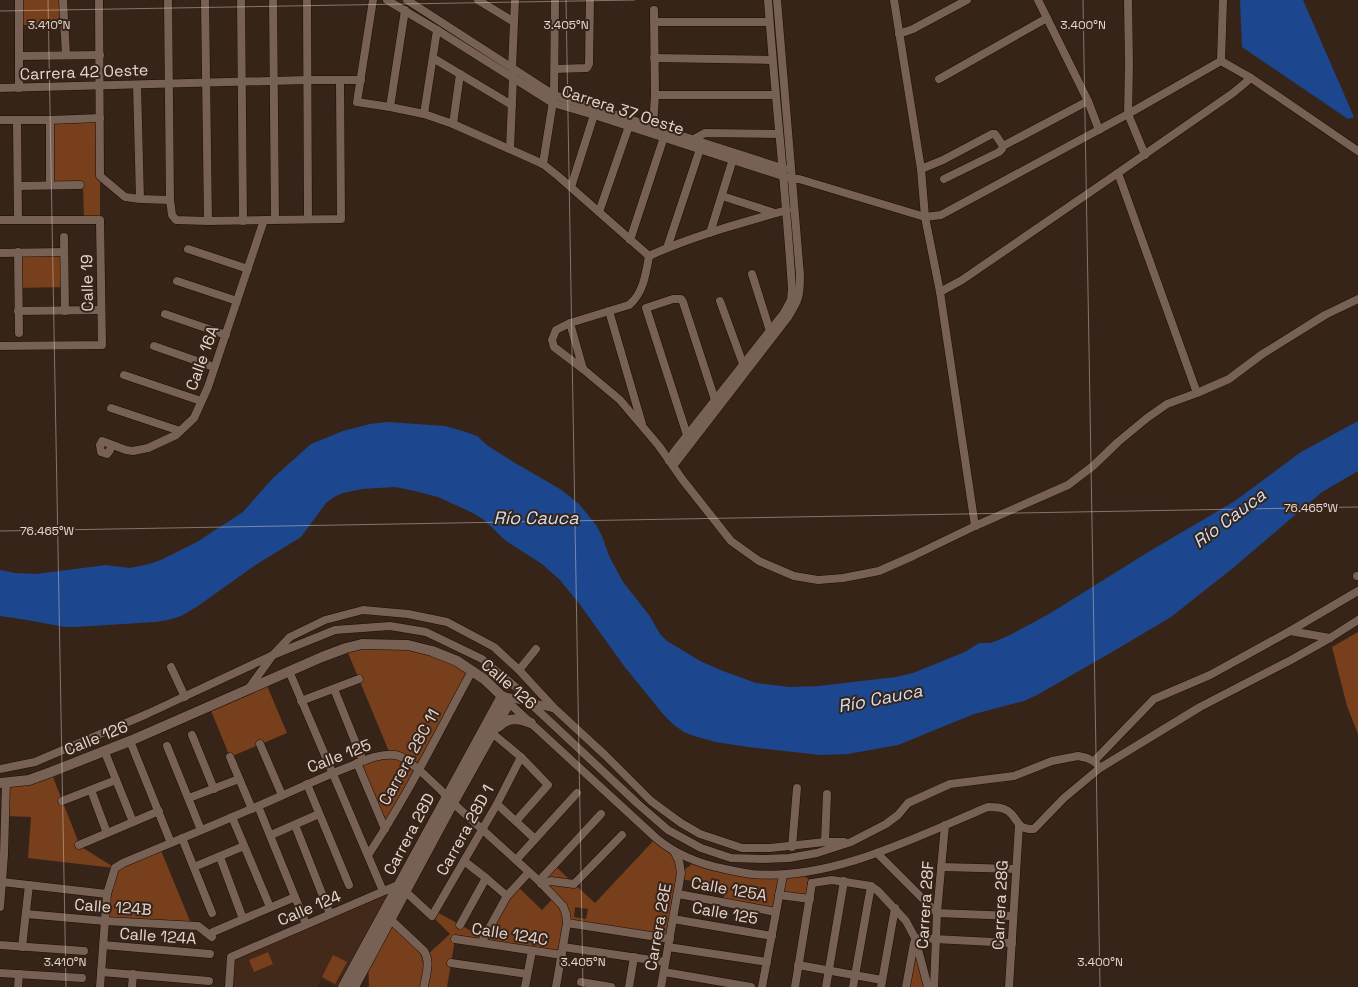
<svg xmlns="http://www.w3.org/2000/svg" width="1358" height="987" font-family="'Space Grotesk',sans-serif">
  <rect width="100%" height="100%" fill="#372419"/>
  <!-- built -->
  <path fill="#42291a" d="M398 885 343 987H337L321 979 317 987H229L231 957Z"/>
  <!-- green -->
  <g fill="#773f1b" fill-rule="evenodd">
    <path d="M19 0H63L64 25H19Z"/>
    <path d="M100 118V220H84L83 185H50V120Z"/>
    <path d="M18 252H64L65 287 18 288Z"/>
    <path d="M1358 632V734L1347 706 1332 647Z"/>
    <path d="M408 645 472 671 385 829 357 763 390 754 346 648Z"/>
    <path d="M265 681 287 733 230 757 209 706Z"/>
    <path d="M51 772 80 846 115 868 160 848 192 926 105 921 114 868 28 858 31 817 6 816V782Z"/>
    <path d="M656 838 674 851 682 872 693 863 750 874 802 873 812 883 810 899 779 895 776 912 723 902 725 887 681 879 670 939 567 924 562 955 455 940 447 987H369L368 963 354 987H343L391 919 427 955 450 934 432 916 435 911 484 938 517 886 542 910 554 897 539 881 554 865 595 903ZM575 907 588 909 586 919 574 917Z"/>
    <path d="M915 938 928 987H906Z"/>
    <path d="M268 952 273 964 254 972 249 960Z"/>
    <path d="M333 955 347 962 335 984 322 977Z"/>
  </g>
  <!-- water -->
  <g fill="#1c478e">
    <path d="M1240 0H1303L1354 117 1348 119 1242 47Z"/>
    <path d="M1358 421V471L1322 492 1233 568 1171 617 1112 652 1037 695 1024 701 974 714 898 745 848 754 820 755 748 747 716 742 694 736 684 732 674 725 663 714 624 666 581 606 560 580 542 564 506 541 484 520 473 513 438 497 415 491 395 487 362 489 343 493 334 497 326 503 301 537 254 566 198 606 181 616 168 620 155 622 75 627H65L27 620 0 616V570L15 573 36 574 106 565 130 568 149 564 161 560 197 542 243 512 273 478 311 444 343 431 370 424 387 422 445 426 466 432 477 436 488 446 515 463 560 489 579 504 596 525 602 536 609 556 623 582 649 615 660 634 667 641 702 662 723 671 756 683 790 687 819 686 896 677 913 673 965 652 979 643H991L1008 636 1049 614 1150 551 1235 501 1301 452Z"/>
  </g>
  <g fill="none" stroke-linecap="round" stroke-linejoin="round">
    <!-- street casing -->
    <g stroke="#1e0c04" stroke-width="9">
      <g id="street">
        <path d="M19 0V88"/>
        <path d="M63 0 66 55"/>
        <path d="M99 0 100 176 125 197 140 199 170 200"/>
        <path d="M168 0 170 200 172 215 176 220 208 221 341 219 340 81"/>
        <path d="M205 0 208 221"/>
        <path d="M241 0 243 221"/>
        <path d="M273 0 275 220"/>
        <path d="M307 0 308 219"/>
        <path d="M373 0 357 102 390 107 424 114 453 124 543 164 558 176 649 256"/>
        <path d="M387 0 437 30 553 103 594 115 792 179H799L925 217 941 215 1128 114 1221 61"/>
        <path d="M407 0 554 95 785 169"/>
        <path d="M478 0 514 22"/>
        <path d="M894 0 921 169 925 217 940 292 975 526"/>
        <path d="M1038 0 1088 101 1099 130"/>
        <path d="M1128 0 1129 64 1128 114 1145 155"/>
        <path d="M654 22H769"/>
        <path d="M899 34 913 29 967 0"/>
        <path d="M19 56 100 55"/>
        <path d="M433 58 512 105"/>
        <path d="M654 58 772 60"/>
        <path d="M1221 61 1251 78 1358 151"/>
        <path d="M1221 61 1223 0"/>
        <path d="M555 69 587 68 589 64 590 0"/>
        <path d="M939 79 1047 18"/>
        <path d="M137 85 140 199"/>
        <path d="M0 88 307 80H361"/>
        <path d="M655 95H775"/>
        <path d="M390 107 405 10"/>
        <path d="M424 114 437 30"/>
        <path d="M0 120H50L100 118"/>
        <path d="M17 120 18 220"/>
        <path d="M50 120V185"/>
        <path d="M453 124 460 74"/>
        <path d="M653 127 655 95 654 10"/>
        <path d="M692 140 705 133 779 134"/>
        <path d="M1003 146 1088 101"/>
        <path d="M510 149 513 78 512 68 515 0"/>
        <path d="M543 164 554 95 555 0"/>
        <path d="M921 169 943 160 992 134H995L1003 146 1002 149 999 152 944 179"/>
        <path d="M1118 173 1197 393"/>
        <path d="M18 186 80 185"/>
        <path d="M571 187 594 115"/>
        <path d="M722 196 775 213"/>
        <path d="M599 212 629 126"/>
        <path d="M0 220H100L102 345 0 346"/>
        <path d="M710 233 733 159"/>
        <path d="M64 237 65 311"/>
        <path d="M630 240 664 137"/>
        <path d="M667 248 700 149"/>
        <path d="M188 249 248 269"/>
        <path d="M18 252 19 333"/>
        <path d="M0 253 64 252"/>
        <path d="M649 256C646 274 643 294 629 305L570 323 556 330 552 340 554 347 583 369 620 400 659 446 673 466 682 479 731 541 759 561 794 576 818 580 843 578 879 571 913 556 975 526 1068 485 1093 466 1118 442 1147 418 1167 404 1197 393 1229 379 1261 355 1325 315 1358 299"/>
        <path d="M649 256C692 236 741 223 787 210"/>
        <path d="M752 274 770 331"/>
        <path d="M177 281 237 301"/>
        <path d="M940 292 962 280 1118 173 1233 93 1251 78"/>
        <path d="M720 301 743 364"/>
        <path d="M18 311 101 310"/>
        <path d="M609 311 642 424"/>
        <path d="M165 314 226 335"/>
        <path d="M570 323 583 369"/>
        <path d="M154 346 214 367"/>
        <path d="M124 375 201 401"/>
        <path d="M111 408 180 431"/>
        <path d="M687 435 646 308 673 299H681L683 302 715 400"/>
        <path d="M112 445 110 450 107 454 101 452 100 445 102 441 126 450 133 451 148 448 176 435 194 418 208 387 264 220"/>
        <path d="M669 461 674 452 784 313 791 300 792 289C786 193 775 97 768 0"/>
        <path d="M673 466 788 317C799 300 800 296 800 275L777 0"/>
        <path d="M1357 576H1358"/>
        <path d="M1290 631 1330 638"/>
        <path d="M171 667 185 697"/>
        <path d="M519 670 536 649"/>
        <path d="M289 671 383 891"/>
        <path d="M249 688 273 655 290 637 325 620 363 610 408 614 447 622 494 647 519 670 554 708 606 756 651 801 681 823 700 834 742 848H770L825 842H844"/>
        <path d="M334 689 363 761"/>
        <path d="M503 696 553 708"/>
        <path d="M301 701 359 679"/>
        <path d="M509 703 656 838C676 855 700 864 725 869 734 871 743 873 752 874 833 881 915 837 988 807 995 807 1002 807 1008 811 1019 818 1015 830 1034 829L1064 798 1100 768 1200 707 1291 660 1330 638 1358 620"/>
        <path d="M492 733 521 757 548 785 516 821"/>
        <path d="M192 735 214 789"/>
        <path d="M130 741 171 843"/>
        <path d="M260 744 282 795"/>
        <path d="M167 746 201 830"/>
        <path d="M104 750 133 822"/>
        <path d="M230 757 252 809"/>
        <path d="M1095 762 1096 759 1154 699 1210 675 1290 631 1358 591"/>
        <path d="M357 763 385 829"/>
        <path d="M0 769 35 762 147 714 273 655 335 630 390 626 426 632 482 659 518 689 529 702 638 804 668 830 701 848 731 858 763 859 789 858 817 853 851 842 886 824 898 815 908 803 950 784 1014 776 1052 761 1078 756 1087 758 1095 762 1100 768"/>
        <path d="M307 784 349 885"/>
        <path d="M91 790 107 833"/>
        <path d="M189 798 239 779"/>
        <path d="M62 801 116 780"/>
        <path d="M497 804 535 839"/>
        <path d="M258 806 306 924"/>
        <path d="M232 817 270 907"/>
        <path d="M295 825 330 914"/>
        <path d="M271 835 319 814"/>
        <path d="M182 838 212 913"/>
        <path d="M825 842 827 794"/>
        <path d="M79 845 159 811"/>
        <path d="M792 847 797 788"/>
        <path d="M877 853 937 913 1013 916"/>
        <path d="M368 855C407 797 438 733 472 671"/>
        <path d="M220 857 243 919"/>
        <path d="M516 860 577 793"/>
        <path d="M464 861 486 878 507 896"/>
        <path d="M194 867 244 846"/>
        <path d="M941 867 1016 869"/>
        <path d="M539 881 601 814"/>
        <path d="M2 882 107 894"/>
        <path d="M812 883 832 880 871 886 878 891 906 921 915 938 928 987"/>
        <path d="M541 884 551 881 574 884 622 835"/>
        <path d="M406 892 432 916 497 804 521 757"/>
        <path d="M678 894 776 912"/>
        <path d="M779 895 810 899"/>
        <path d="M0 907 4 855 6 782"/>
        <path d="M26 914 105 921 198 926 212 937"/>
        <path d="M390 919 424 951C431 962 426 974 424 987"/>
        <path d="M673 919 772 936"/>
        <path d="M567 923 670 939"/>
        <path d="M460 925 486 878"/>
        <path d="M213 932 295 897"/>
        <path d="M915 938 1012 943"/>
        <path d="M455 939 562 955"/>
        <path d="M481 943 507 896 529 872"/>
        <path d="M0 945 84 951"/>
        <path d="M103 945 210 954"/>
        <path d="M22 947 29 885"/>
        <path d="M563 947 665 962"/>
        <path d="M668 947 767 962"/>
        <path d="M451 963 527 974"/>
        <path d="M798 965 882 980"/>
        <path d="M101 972 209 981"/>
        <path d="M664 972 751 987"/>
        <path d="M0 973 82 978"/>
        <path d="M581 982 611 987"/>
        <path d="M18 987 19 974"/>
        <path d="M100 987 107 894 115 868 123 863C176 841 229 819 281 796 304 786 327 775 351 766 365 760 380 753 395 755 408 756 444 793 453 803L539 881 563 906 566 914 567 923 556 987"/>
        <path d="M132 987 133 974"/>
        <path d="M229 987 231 957 398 885"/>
        <path d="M525 987 532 951"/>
        <path d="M629 987 634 957"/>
        <path d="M661 987 681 873 679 861 674 851"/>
        <path d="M762 987 783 875"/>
        <path d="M795 987 812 883"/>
        <path d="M826 987 844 881"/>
        <path d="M853 987 871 886"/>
        <path d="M881 987 895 908"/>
        <path d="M906 987 914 943"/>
        <path d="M934 987 937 913 945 825"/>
        <path d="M1009 987 1019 825"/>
      </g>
    </g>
    <!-- secondary casing -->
    <g stroke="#1e0c04" stroke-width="11">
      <g id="secondary">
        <path d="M498 727C508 717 518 718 531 723"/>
        <path d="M0 783 29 780 51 772 130 741 322 657 346 648 362 644 408 645 432 651 457 661 484 679 509 703 453 803 354 987"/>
        <path d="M343 987 502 696"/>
      </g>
    </g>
    <!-- street -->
    <use href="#street" stroke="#776154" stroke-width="8"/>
    <!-- secondary -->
    <use href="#secondary" stroke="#776154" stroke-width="10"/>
  </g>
  <!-- ticks -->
  <path fill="none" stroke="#e4d6cf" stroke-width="1" stroke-opacity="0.45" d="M48 0 66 987M566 0 583 987M1083 0 1100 987M0 11 635 0M0 531 1358 507"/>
  <g text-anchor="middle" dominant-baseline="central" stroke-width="4" stroke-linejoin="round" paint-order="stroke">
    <!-- street labels -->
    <g font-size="16" fill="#e4d6cf" stroke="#372419">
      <text transform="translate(84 72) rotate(-2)">Carrera 42 Oeste</text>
      <text transform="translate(623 110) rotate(18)">Carrera 37 Oeste</text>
      <text transform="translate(87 283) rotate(-91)">Calle 19</text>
      <text transform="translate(202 358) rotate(-70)">Calle 16A</text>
      <text transform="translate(509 684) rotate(41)">Calle 126</text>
      <text transform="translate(96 738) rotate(-22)">Calle 126</text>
      <text transform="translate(339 756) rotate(-21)">Calle 125</text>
      <text transform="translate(409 757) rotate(-61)">Carrera 28C 11</text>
      <text transform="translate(465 830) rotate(-61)">Carrera 28D 1</text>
      <text transform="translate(409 834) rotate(-62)">Carrera 28D</text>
      <text transform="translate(729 889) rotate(10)">Calle 125A</text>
      <text transform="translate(925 905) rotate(-86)">Carrera 28F</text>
      <text transform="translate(1000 905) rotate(-87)">Carrera 28G</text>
      <text transform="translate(113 907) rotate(4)">Calle 124B</text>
      <text transform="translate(309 908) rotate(-23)">Calle 124</text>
      <text transform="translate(725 913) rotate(10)">Calle 125</text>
      <text transform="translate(658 927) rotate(-80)">Carrera 28E</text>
      <text transform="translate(510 934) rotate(9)">Calle 124C</text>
      <text transform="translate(158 936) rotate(4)">Calle 124A</text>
    </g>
    <!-- water labels -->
    <g font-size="18" font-style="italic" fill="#d2dff3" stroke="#372419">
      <text x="536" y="517">Río Cauca</text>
      <text transform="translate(1229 518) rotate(-37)">Río Cauca</text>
      <text transform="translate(880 698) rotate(-11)">Río Cauca</text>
    </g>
  </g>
  <g font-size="12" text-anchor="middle" fill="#e4d6cf" stroke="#372419" stroke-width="4" stroke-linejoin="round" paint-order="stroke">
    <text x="49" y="29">3.410°N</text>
    <text x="566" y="29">3.405°N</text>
    <text x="1083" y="29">3.400°N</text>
    <text x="1311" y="512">76.465°W</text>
    <text x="47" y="535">76.465°W</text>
    <text x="65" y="966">3.410°N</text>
    <text x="583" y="966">3.405°N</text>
    <text x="1100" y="966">3.400°N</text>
  </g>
</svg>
